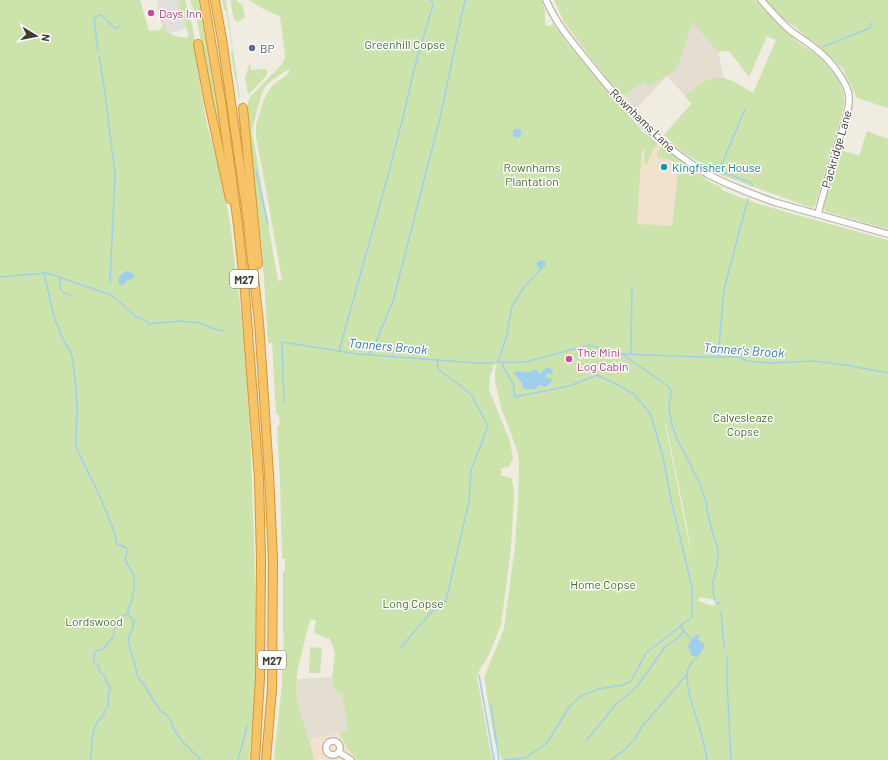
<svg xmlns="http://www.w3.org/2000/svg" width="888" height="760" font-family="Barlow,sans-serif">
  <rect width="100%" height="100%" fill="#f0ece2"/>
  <!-- residential -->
  <g fill="#e4ddd1">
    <path d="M692 22 718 52 724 78H713L701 84 685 96 667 76 635 110 624 96 644 80 650 87 674 71 681 59Z"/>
    <path d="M332 677 333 685 342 692 348 732 313 739 309 740 306 731 299 708 296 686 297 679Z"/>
  </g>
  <!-- commercial -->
  <g fill="#f2e2cd">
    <path d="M643 132 678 159 677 182 672 227 637 224Z"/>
    <path d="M339 733 348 749 357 760H314L309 740 313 739Z"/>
  </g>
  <!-- green -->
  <g fill="#cce3ac" fill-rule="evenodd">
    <path d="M0 0H140L149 31 159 30 163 27 157 6 159 5 167 33H170L175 36 187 38 189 34 186 28 178 0H185L192 24 195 42 197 68 207 125 222 179 230 223 245 345 251 451 257 640 254 710 249 760H0Z"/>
    <path d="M190 0H199L220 126 218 127 208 82 197 20Z"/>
    <path d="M222 0H226L240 98H239L236 79H235L231 53 233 52 226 10H224Z"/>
    <path d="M231 0H236L243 6 245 17 238 22 234 19 231 5Z"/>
    <path d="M249 0H542L545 11V24L549 27 553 23 566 42 643 132 658 143 652 152V155H650L648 164 644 162 645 151 642 148 637 224 672 226 677 182V162L657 157V152L662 146 692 169 710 182 721 187V190L756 203 786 212 888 240V760H502L494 739 484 677 504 629 515 546 518 500 519 467 518 453 505 418 502 411 495 381V372L496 365H493L492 372 490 374 489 390 510 441 513 459 510 464 508 467 501 468V476L510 477 512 479 514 493V500L511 547 501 625 489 655 479 671 477 676 491 755 493 760H357L348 749 339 733 348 731 342 693 335 691 333 685 332 677 335 653 330 639 314 633 316 620 310 619 298 668 296 686 299 708 306 731 310 743 314 760H274L282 683 284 635 283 634V571H285V559H282L280 482 277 427 280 424 279 416 276 413 272 343H268L262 249 248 120C247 112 246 103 251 96L282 64 285 58V55L280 16 265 10ZM289 69V73L272 86 268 92 264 99 256 125V137L263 173 282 280 278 281 252 131 258 106 264 88 272 80ZM545 368 548 374 546 375 545 377 551 383 547 386 540 385 536 389H523L522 383 519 379V371C525 373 530 373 535 369H537L538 373H540ZM665 423 666 424 687 526 692 558ZM699 597 717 600V604L712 606 699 601Z"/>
    <path d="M554 0H755C769 15 783 30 799 43 805 48 812 51 817 55 827 64 843 82 844 96 845 102 843 108 842 114L815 206 812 208 721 175 684 153 664 135 691 104 685 96C693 90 705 79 714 78 728 75 742 87 753 93L776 40 767 36 749 77 729 51 718 52 692 22 681 59 674 71 650 87 644 81 624 96 606 78 564 22Z"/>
    <path d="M766 0H888V108L857 98 843 69 817 44 806 37 796 27 784 20Z"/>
    <path d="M250 62 251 70 267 69V75L250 93 248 94 245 78Z"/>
    <path d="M867 131 888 139V229L825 211 824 206 841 150 859 156Z"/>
    <path d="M310 647 322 648 320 673H309Z"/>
  </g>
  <!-- parking -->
  <path fill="#e1dedb" d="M157 0H178L186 28 167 34Z"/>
  <!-- water -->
  <g fill="#a0cfec">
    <circle cx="517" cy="133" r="4.5"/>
    <path d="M542 260 545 262 546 265 545 267 541 269 539 268 536 264 539 261Z"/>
    <path d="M127 271C130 272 133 272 135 276L134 278 128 280 123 285H120L119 284C117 277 121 273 127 271Z"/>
    <path d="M547 367 553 370 552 374H548L546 375 545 377 552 379 551 383 545 387 540 385 536 389H523L522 383 515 375V372L517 371C524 371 529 374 535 369H537L538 373H540Z"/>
    <path d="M699 634 698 640 705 644C702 650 700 660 691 655L688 646C690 642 694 635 699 634Z"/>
  </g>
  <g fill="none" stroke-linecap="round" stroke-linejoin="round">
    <!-- stream -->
    <g stroke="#a0cfec" stroke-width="1.5">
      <path d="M823 47 870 28 871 23"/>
      <path d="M98 51 94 20C95 17 97 15 101 15L115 28H117L119 26"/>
      <path d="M99 56 104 86 115 174 110 282"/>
      <path d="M745 109 719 171 752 183V186"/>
      <path d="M256 171 268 224"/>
      <path d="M541 269 524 287 512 306 507 334 501 354 497 362H526L589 345 622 354 702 357H739L748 361 770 363 814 361 846 365 888 373"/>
      <path d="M44 273 54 317 64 341 71 352 73 362 76 387 77 405 76 447 101 499 114 531 116 538V543L126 548 128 550C122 562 129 565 133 574 136 583 133 602 128 609V614L134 621 133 628 129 636 128 641 136 669 137 675 139 679 143 683 159 709 169 717 175 731 181 740 201 760"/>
      <path d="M0 277 47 273 111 295 130 311 136 317 145 320 149 324 179 321 200 323 214 329 224 331"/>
      <path d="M60 278C60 288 59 292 70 295"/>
      <path d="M339 351 389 172 403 117 415 66 433 5 431 0"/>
      <path d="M622 354 668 386C674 393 669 399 669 407 670 413 671 421 673 428 677 443 688 457 694 472 699 482 704 492 706 503 708 512 709 521 712 530 713 537 717 543 718 550 719 559 716 569 714 577 712 583 713 599 717 604L720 603"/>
      <path d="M631 354 632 286"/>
      <path d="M367 355 373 349 393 301 440 118 465 0"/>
      <path d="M718 357 724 289 748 199"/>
      <path d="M504 362 503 367 513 383 515 397 569 386 597 375 618 385 634 394 651 415 663 457 672 504 682 545 692 588V617L646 653 631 681 623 685 598 689 581 696 569 707 547 743 525 758 504 760"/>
      <path d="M284 402 282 342 358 354 477 363H493"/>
      <path d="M721 612 723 636 725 649"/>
      <path d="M681 626 682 629 692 640"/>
      <path d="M401 647 434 609 446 601 469 501 471 470 488 426 471 394 438 369 437 360"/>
      <path d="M727 657V680L731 760"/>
      <path d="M479 675 494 760"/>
      <path d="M687 675C687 692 693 707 698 723 702 735 705 748 707 760"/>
      <path d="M491 704 499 760"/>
      <path d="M587 740 616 704 624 698 638 685 665 647 679 637 684 631"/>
      <path d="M91 760C92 745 90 725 104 715V710L108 707 109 691 111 689 106 681 105 676 99 671V666L94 662V656L95 652 98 650H102L104 648 114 636C113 628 120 615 128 614"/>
      <path d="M238 760 247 726"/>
      <path d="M611 760 622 752 635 739 641 728 682 680 687 675C687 667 692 662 697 657"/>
    </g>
    <!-- minor casing -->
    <g stroke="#beb6a9" stroke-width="8">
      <g id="minor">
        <path d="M546 0C556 24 573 43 589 63 623 106 661 147 709 175 730 186 752 194 774 202L888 234"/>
        <path d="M761 0C770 10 780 22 791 31 803 40 817 48 827 59 835 67 848 85 849 96 850 111 843 126 839 140 832 165 824 189 818 214"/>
        <circle cx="333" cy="748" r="7"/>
        <path d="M339 752 351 760"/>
      </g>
    </g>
    <!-- highway casing -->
    <g stroke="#d59738" stroke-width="10">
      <g id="highway">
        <path d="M204 0 222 107 238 225 245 292 259 478 261 560 260 678 255 760"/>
        <path d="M215 0 222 39 247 215 259 322 269 474 273 560 272 689 266 760"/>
        <path d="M198 44 209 103 230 199"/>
        <path d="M243 108 258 264"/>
      </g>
    </g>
    <!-- minor -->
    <use href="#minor" stroke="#fff" stroke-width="5.5"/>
    <!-- highway -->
    <use href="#highway" stroke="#f7c367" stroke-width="8"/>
  </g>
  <!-- markers -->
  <g fill="#d1479c" stroke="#fff" stroke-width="1.5">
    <circle cx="151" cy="13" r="4"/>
    <circle cx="569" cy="359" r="4"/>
  </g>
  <circle fill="#5c6f8a" stroke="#fff" stroke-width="1.5" cx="252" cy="48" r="4"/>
  <circle fill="#0f9aa8" stroke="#fff" stroke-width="1.5" cx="664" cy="167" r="4"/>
  <g text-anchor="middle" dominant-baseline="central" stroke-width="3" stroke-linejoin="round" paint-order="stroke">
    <!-- shield labels -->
    <g fill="#fff" stroke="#7b7670" stroke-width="1">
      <rect x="230" y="270" width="28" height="18" rx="3"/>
      <rect x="258" y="651" width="28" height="18" rx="3"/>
    </g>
    <g font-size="11" font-weight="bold" fill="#423c33">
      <text x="244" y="279">M27</text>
      <text x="272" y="660">M27</text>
    </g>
    <!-- hotel labels -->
    <g font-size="12" fill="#b23c85" stroke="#fff" text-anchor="start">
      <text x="159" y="13">Days Inn</text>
      <text x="577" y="352">The Mini<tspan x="577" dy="14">Log Cabin</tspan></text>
    </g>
    <!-- park labels -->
    <g font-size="12" fill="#46702a" stroke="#fff">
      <text x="405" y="44">Greenhill Copse</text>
      <text x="532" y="167">Rownhams<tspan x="532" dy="14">Plantation</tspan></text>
      <text x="743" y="417">Calvesleaze<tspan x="743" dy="14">Copse</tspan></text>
      <text x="603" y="584">Home Copse</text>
      <text x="413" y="603">Long Copse</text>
      <text x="94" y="621">Lordswood</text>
    </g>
    <!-- service labels -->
    <g font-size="12" fill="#4e5e75" stroke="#fff" text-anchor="start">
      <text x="260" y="48">BP</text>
    </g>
    <!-- street labels -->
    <g font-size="12" fill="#423c33" stroke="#fff">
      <text transform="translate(643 120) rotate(44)">Rownhams Lane</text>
      <text transform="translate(836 149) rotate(-74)">Packridge Lane</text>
    </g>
    <!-- culture labels -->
    <g font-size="12" fill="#0d838f" stroke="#fff" text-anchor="start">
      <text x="672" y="167">Kingfisher House</text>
    </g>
    <!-- water labels -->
    <g font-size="13" font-style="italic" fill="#3379a7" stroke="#fff">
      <text transform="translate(388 346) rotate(5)">Tanners Brook</text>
      <text transform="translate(744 350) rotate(4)">Tanner's Brook</text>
    </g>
  </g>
  <!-- north arrow -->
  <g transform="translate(36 36) rotate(100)" stroke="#ffffff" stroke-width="3" paint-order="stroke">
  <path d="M0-3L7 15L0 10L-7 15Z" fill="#423c33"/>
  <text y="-6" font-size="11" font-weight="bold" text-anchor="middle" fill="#423c33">N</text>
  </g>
</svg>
